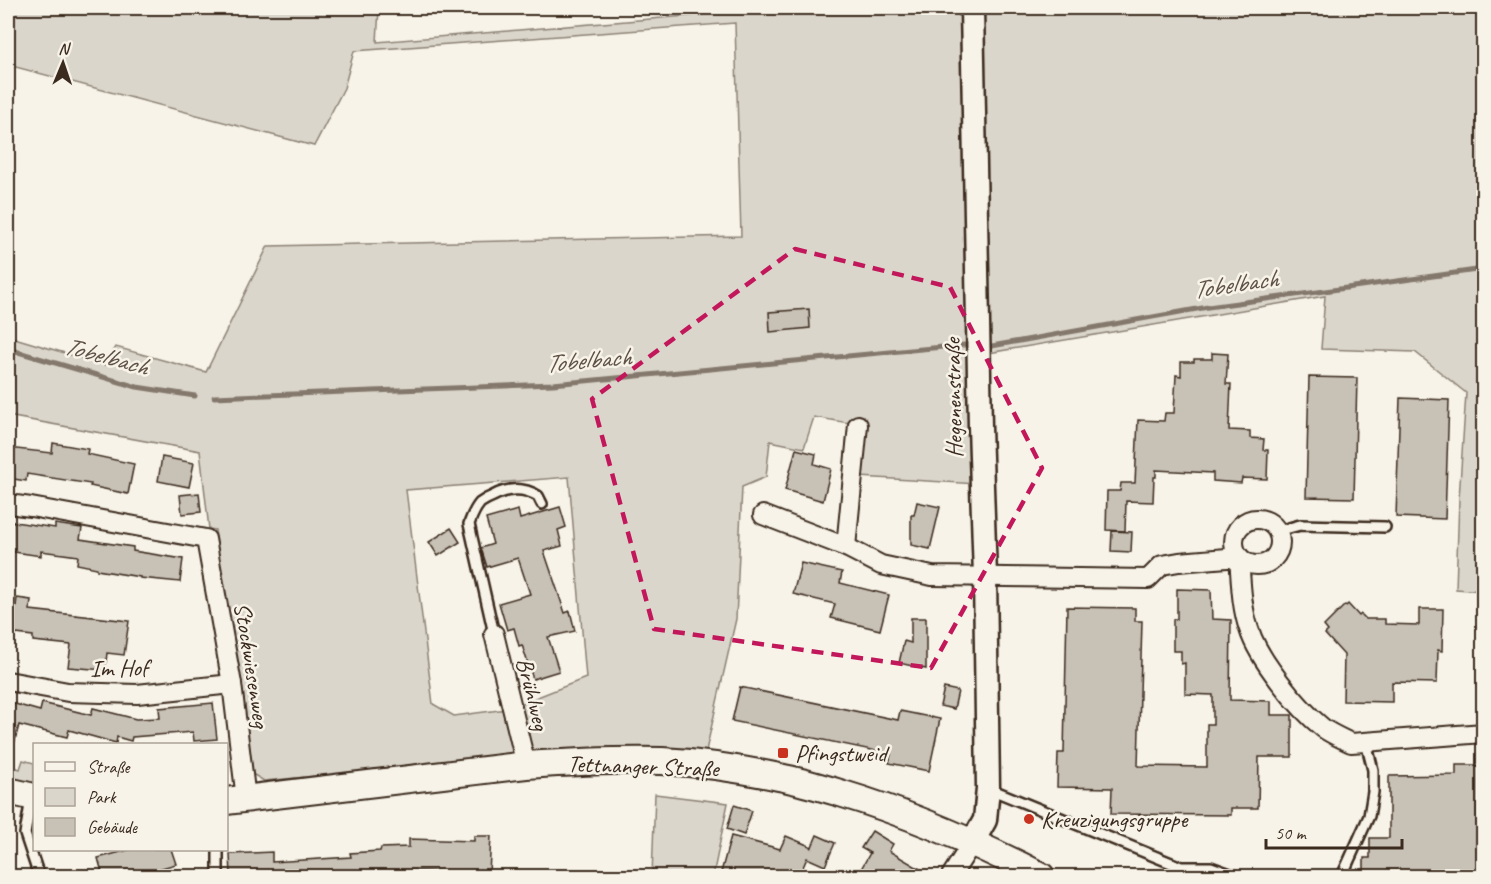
<svg xmlns="http://www.w3.org/2000/svg" width="1491" height="884" font-family="Caveat,sans-serif">
  <rect width="100%" height="100%" fill="#f7f3e8"/>
  <filter id="ink" filterUnits="userSpaceOnUse"><feTurbulence type="fractalNoise" baseFrequency=".0167" numOctaves="2"/><feDisplacementMap in="SourceGraphic" scale="12" xChannelSelector="R" yChannelSelector="G"/><feConvolveMatrix kernelMatrix="1 2 1 2 8 2 1 2 1" color-interpolation-filters="sRGB"/></filter>
  <g filter="url(#ink)">
    <!-- green -->
    <g fill="#dbd6cb" stroke="#8b8074" stroke-width="1.5" fill-rule="evenodd">
      <path d="M8 8H379L377 42 722 13 723 8H965L978 484 860 477 867 426 814 417 804 448 770 441 766 477 742 487 736 619 705 755H539L264 781 249 772 215 530 209 529 200 451 8 416V336L105 365 116 347 206 372 268 246 741 236 735 23 354 51 344 88 314 146 8 65ZM569 477 586 678 507 709 454 716 433 704 406 490Z"/>
      <path d="M980 8H1483V591L1456 589 1459 499 1466 393 1415 352 1321 349 1325 296 988 353Z"/>
      <path d="M23 760 34 763V785L8 779V765L20 769Z"/>
      <path d="M655 794 728 803 713 876H652Z"/>
    </g>
    <g fill="none" stroke-linecap="round" stroke-linejoin="round">
      <!-- stream -->
      <g stroke="#84786c" stroke-width="5">
        <path d="M992 346 1208 307 1484 269"/>
        <path d="M8 349 137 387 195 396"/>
        <path d="M214 397 553 384 964 345"/>
      </g>
    </g>
    <!-- building -->
    <g fill="#c8c1b6" stroke="#3b2a1e" stroke-width="1.5">
      <path d="M809 309 810 328 770 332 769 312Z"/>
      <path d="M1212 353 1228 354 1226 384H1231L1229 430 1250 431V438L1264 439 1263 450H1268L1267 479 1242 478 1241 483 1213 481V473L1156 470V477H1154L1153 502 1126 501 1125 531 1106 530 1107 491H1120L1121 483H1135L1138 420 1164 421 1165 413H1174L1176 375 1181 376V362H1194V359H1212Z"/>
      <path d="M1309 377 1357 378 1354 498 1306 497Z"/>
      <path d="M1400 398 1449 400 1445 519 1396 517Z"/>
      <path d="M53 443 88 449 87 454 134 464 128 494 90 486 91 484 27 474 26 481 8 478V448L52 453Z"/>
      <path d="M796 449 816 454 814 464 831 469 823 501 785 490Z"/>
      <path d="M162 457 194 463 189 487 158 481Z"/>
      <path d="M199 493 201 512 182 514 180 495Z"/>
      <path d="M917 502 940 507 930 549 911 545V515H914Z"/>
      <path d="M560 507 566 527 558 530 562 546 544 551 565 613 570 611 575 631 548 637 559 671 533 679 522 645 519 646 514 628 507 630 499 603 530 594 518 558 487 567 481 548 493 544 486 519 518 510 520 519Z"/>
      <path d="M8 521 55 528V524L82 528 80 539 133 547V551L183 559 180 582 140 578V577L97 570V568L77 564 78 556 41 551V556L8 551Z"/>
      <path d="M451 528 460 542 438 556 429 542Z"/>
      <path d="M1112 531 1132 532 1131 552 1111 551Z"/>
      <path d="M801 563 842 572 840 583 889 595 880 630 831 618 835 604 793 594Z"/>
      <path d="M1177 589 1211 590 1212 619 1231 620 1230 700 1271 701V715H1292V757H1259L1258 808H1231V815L1111 814 1112 788 1057 787 1058 753H1064L1067 607 1135 608V621H1142L1138 766 1207 767V724H1213V695L1185 694V663L1181 664V651H1173V619H1177Z"/>
      <path d="M17 598 31 600 30 610 129 621 124 655 107 653 105 670 68 667 71 645 33 641V636L8 633V605L16 606Z"/>
      <path d="M1348 604 1359 616 1361 614 1366 619H1385V624L1419 625V609H1443L1442 651 1438 650 1437 683 1392 682V702L1343 701 1344 655 1325 634 1328 631 1324 626 1345 605 1346 606Z"/>
      <path d="M911 618H926V669L899 663 904 641 911 643Z"/>
      <path d="M740 687 898 720 900 711 940 719 929 771 889 763 891 754 732 721Z"/>
      <path d="M944 688 958 691 954 709 940 706Z"/>
      <path d="M8 702 40 711 42 703 91 715 93 708 136 719 160 718 159 708 213 703 217 739 194 741 193 732 132 737 131 741 117 737 116 743 69 730 67 737 19 725 12 752 8 751Z"/>
      <path d="M1456 765H1484V876H1364V858H1370V838H1389V776L1456 775Z"/>
      <path d="M734 805 752 811 744 835 727 829Z"/>
      <path d="M872 831 893 844 889 851 932 876H857L870 853 861 848Z"/>
      <path d="M817 835 835 843 825 866 807 858 800 874 790 870V876H720L731 836 780 849 786 836 812 847 811 849Z"/>
      <path d="M474 836H491L489 873 382 870V876H231L230 854 272 852V862L351 857 350 853 380 851 381 848 409 847V839L474 841Z"/>
      <path d="M132 849H171L176 864 133 876H103L98 858Z"/>
    </g>
    <g fill="none" stroke-linecap="round" stroke-linejoin="round">
      <!-- service casing -->
      <g stroke="#3b2a1e" stroke-width="14">
        <g id="service">
          <path d="M1278 531 1300 525 1385 527"/>
          <path d="M494 634 469 524C472 516 474 510 480 503 484 500 488 498 493 496 508 488 523 487 538 496L542 504"/>
          <path d="M990 789 1181 867H1211L1236 876"/>
          <path d="M31 799 25 834 39 876"/>
          <path d="M218 876V850"/>
          <path d="M1342 876 1369 816 1373 792V770L1366 742"/>
        </g>
      </g>
      <!-- minor casing -->
      <g stroke="#3b2a1e" stroke-width="22">
        <g id="minor">
          <path d="M8 504 31 507 206 539 232 684 246 799"/>
          <path d="M763 515 846 547 881 565 932 576 1148 579 1162 565 1179 562 1239 557C1241 581 1241 606 1249 629 1258 659 1298 708 1323 728 1331 734 1341 738 1351 743L1484 733"/>
          <circle cx="1257" cy="542" r="23"/>
          <path d="M846 547 858 425"/>
          <path d="M494 634 526 765"/>
          <path d="M8 681 68 692 137 694 232 684"/>
          <path d="M951 876 972 843"/>
        </g>
      </g>
      <!-- tertiary casing -->
      <g stroke="#3b2a1e" stroke-width="27">
        <path id="tertiary" d="M972 843 985 820 988 788 985 576 980 427 972 8"/>
      </g>
      <!-- secondary casing -->
      <g stroke="#3b2a1e" stroke-width="30">
        <g id="secondary">
          <path d="M8 791 34 797"/>
          <path d="M226 801 526 765C571 762 617 760 662 761 701 763 741 769 779 777 800 781 820 787 840 793 910 814 977 843 1041 876"/>
        </g>
      </g>
      <!-- service -->
      <use href="#service" stroke="#f7f3e8" stroke-width="9"/>
      <!-- minor -->
      <use href="#minor" stroke="#f7f3e8" stroke-width="18"/>
      <!-- tertiary -->
      <use href="#tertiary" stroke="#f7f3e8" stroke-width="22"/>
      <!-- secondary -->
      <use href="#secondary" stroke="#f7f3e8" stroke-width="26"/>
    </g>
  </g>
  <!-- marked area -->
  <path fill="none" stroke="#c2185b" stroke-width="4.5" stroke-dasharray="12 8" stroke-linejoin="round" d="M795 249 950 287 1042 468 931 668 654 629 592 399Z"/>
  <!-- markers -->
  <g fill="#c8321e" stroke="#f7f3e8" stroke-width="2">
    <rect x="777" y="747" width="12" height="12" rx="3"/>
    <circle cx="1029" cy="819" r="6"/>
  </g>
  <g text-anchor="middle" dominant-baseline="central" stroke-width="5" stroke-linejoin="round" paint-order="stroke">
    <!-- street labels -->
    <g font-size="24" fill="#3b2a1e" stroke="#f7f3e8">
      <text transform="translate(953 398) rotate(-91)">Hegenenstraße</text>
      <text transform="translate(252 665) rotate(81)">Stockwiesenweg</text>
      <text transform="translate(119 668) rotate(-1)">Im Hof</text>
      <text transform="translate(533 694) rotate(76)">Brühlweg</text>
      <text transform="translate(643 766) rotate(2)">Tettnanger Straße</text>
    </g>
    <!-- poi labels -->
    <g font-size="24" fill="#3b2a1e" stroke="#f7f3e8" text-anchor="start">
      <text x="795" y="753">Pfingstweid</text>
      <text x="1041" y="819">Kreuzigungsgruppe</text>
    </g>
    <!-- water labels -->
    <g font-size="26" font-style="italic" fill="#5f5145" stroke="#f7f3e8">
      <text transform="translate(1235 284) rotate(-8)">Tobelbach</text>
      <text transform="translate(106 356) rotate(15)">Tobelbach</text>
      <text transform="translate(588 360) rotate(-5)">Tobelbach</text>
    </g>
  </g>
  <!-- margin -->
  <rect width="1491" height="884" fill="none" stroke="#f7f3e8" stroke-width="30"/>
  <rect x="15" y="15" width="1461" height="854" fill="none" stroke="#3b2a1e" stroke-width="2" filter="url(#ink)"/>
  <!-- legend -->
  <rect x="33" y="743" width="195" height="108" fill="#f7f3e8" stroke="#aca397" stroke-width="1.5"/>
  <rect x="45" y="762" width="30" height="9" fill="#f7f3e8" stroke="#aca397" stroke-width="1.5"/>
  <text x="87" y="773" font-size="18" fill="#3b2a1e">Straße</text>
  <rect x="45" y="788" width="30" height="18" fill="#dbd6cb" stroke="#aca397" stroke-width="1.5"/>
  <text x="87" y="803" font-size="18" fill="#3b2a1e">Park</text>
  <rect x="45" y="818" width="30" height="18" fill="#c8c1b6" stroke="#aca397" stroke-width="1.5"/>
  <text x="87" y="833" font-size="18" fill="#3b2a1e">Gebäude</text>
  <!-- north arrow -->
  <g transform="translate(63 63) rotate(2)" stroke="#f7f3e8" stroke-width="4.5" paint-order="stroke">
  <path d="M0-4.5L10 22L0 15L-10 22Z" fill="#3b2a1e"/>
  <text y="-9" font-size="16" font-weight="bold" text-anchor="middle" fill="#3b2a1e">N</text>
  </g>
  <!-- scale -->
  <path d="M1266 839v9h136v-9" fill="none" stroke="#3b2a1e" stroke-width="3"/>
  <text x="1275" y="839" font-size="18" fill="#3b2a1e" stroke="#f7f3e8" stroke-width="4.5" paint-order="stroke">50 m</text>
</svg>
